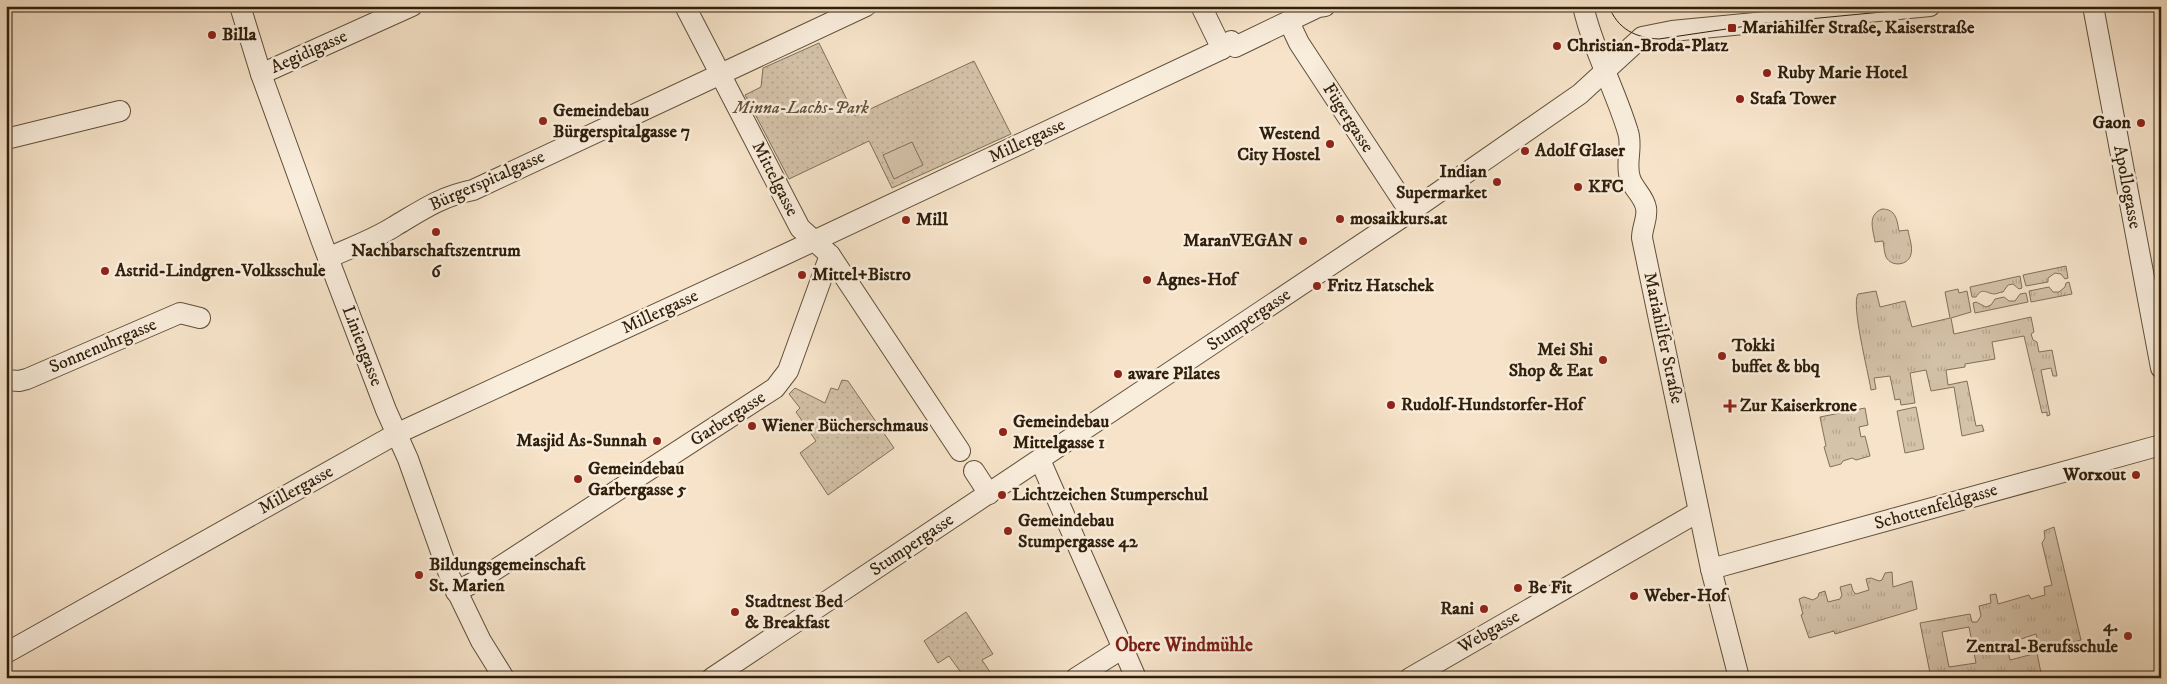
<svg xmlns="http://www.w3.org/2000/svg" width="2167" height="684" font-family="'IM FELL DW Pica',serif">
  <defs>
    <pattern id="grass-tufts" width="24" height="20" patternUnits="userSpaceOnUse" patternTransform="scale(1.25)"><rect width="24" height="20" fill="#d4c2a9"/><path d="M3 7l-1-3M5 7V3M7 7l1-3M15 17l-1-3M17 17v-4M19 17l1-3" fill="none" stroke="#b6a690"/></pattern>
    <pattern id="park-dots" width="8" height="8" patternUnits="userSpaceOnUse" patternTransform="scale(1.25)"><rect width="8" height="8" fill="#d4c2a9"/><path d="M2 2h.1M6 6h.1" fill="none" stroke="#b6a690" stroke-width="1.8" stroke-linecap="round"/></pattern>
  </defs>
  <rect width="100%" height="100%" fill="#f6e3c9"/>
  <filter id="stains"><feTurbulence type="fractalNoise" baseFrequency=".004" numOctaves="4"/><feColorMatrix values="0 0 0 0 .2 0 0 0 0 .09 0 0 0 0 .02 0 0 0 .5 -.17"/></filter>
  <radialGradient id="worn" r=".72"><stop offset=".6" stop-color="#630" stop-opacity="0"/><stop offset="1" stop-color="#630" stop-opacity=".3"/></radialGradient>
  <!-- grass -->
  <g fill="url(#grass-tufts)" stroke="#82705a" fill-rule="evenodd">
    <path d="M1882 209C1896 209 1897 220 1899 231L1908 230C1909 237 1913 247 1911 254 1909 265 1892 268 1886 257 1884 252 1884 246 1883 241L1875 242C1873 229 1867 215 1882 209Z"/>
    <path d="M2066 266 2068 278 2065 279 2061 274 2055 273 2048 278V282L2026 286 2023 275Z"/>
    <path d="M2020 276 2022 288 2019 289 2013 284 2008 285 2003 292C2000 292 1997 294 1994 294 1986 293 1982 287 1976 297H1972L1970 287Z"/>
    <path d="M2069 282 2072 294 2031 302 2029 291 2049 287 2053 292H2059L2065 287 2066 283Z"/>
    <path d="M1958 289 1959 293 1967 291 1971 312 1951 318 1954 334 2031 317 2034 332 2031 334 2033 340 2037 342 2039 352 2052 350 2057 376H2053L2051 368 2041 370 2050 415 2047 416V412L2042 413 2024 336 1992 342 1995 359 1965 364V367L1946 370 1948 385 1967 381 1976 426 1982 425 1984 431 1962 436 1954 387 1931 391 1926 370 1910 373 1915 403 1901 405 1900 399 1895 400 1890 376 1874 378 1876 389 1871 390C1868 371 1851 305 1858 294L1876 291 1880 307 1905 301 1912 327 1950 318 1945 292Z"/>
    <path d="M2026 293 2028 302 1975 313 1973 303 1976 302 1986 307 1991 305 1995 299 2004 297 2009 301H2015L2020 294Z"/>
    <path d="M1916 407 1924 449 1905 453 1897 411Z"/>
    <path d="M1865 408 1868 425 1859 427 1861 437 1865 436 1870 456 1856 460 1852 458 1843 461 1841 464 1830 467 1824 447 1826 446 1820 417Z"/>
    <path d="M2054 527 2081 640 2041 651 2036 634 2006 644 2010 660 2037 653 2042 678H1931L1920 623 1970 614 1972 622H1977L1981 616 1979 606 1991 603 1990 595 1996 594 1998 604 2029 595 2031 599 2045 595 2044 587 2052 585 2042 543 2045 538 2044 531ZM1969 627 1976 663 1949 667 1942 632Z"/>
    <path d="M1892 572 1893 587 1912 581 1917 609 1835 634 1834 631 1809 638 1801 615 1803 614 1799 599 1804 597 1813 600 1818 597 1819 593 1825 591 1828 602 1840 599 1842 595 1840 587 1851 584 1853 591 1856 594 1869 590 1866 579 1871 578 1879 581 1882 580 1885 573Z"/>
  </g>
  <!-- park -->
  <g fill="url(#park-dots)" stroke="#82705a">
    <path d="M819 43 855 116 974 61 1011 134 892 188 869 141 789 179 745 95 761 87 763 68Z"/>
    <path d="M842 380 848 381 894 448 828 495 800 453 816 441 796 412 800 408 789 394 795 388 825 403 831 388 838 390Z"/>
    <path d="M966 612 993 654 982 660 994 678H965L949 656 938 663 924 641Z"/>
  </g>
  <!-- pitch -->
  <path fill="#d4c2a9" stroke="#82705a" d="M912 142 923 165 894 179 883 155Z"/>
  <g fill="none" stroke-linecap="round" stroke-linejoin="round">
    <!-- minor casing -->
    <g stroke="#61503a" stroke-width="22">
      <g id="minor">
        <path d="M240 6 261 74 322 242 386 410 408 459 450 577 481 641 504 678"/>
        <path d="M685 6 800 228 830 255 960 451"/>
        <path d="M1201 6 1222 49"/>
        <path d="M1583 6C1593 50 1615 89 1628 132 1633 147 1625 163 1630 178 1633 189 1644 196 1646 208 1648 218 1642 227 1642 238L1711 569 1739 678"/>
        <path d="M2093 6 2161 368"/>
        <path d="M1289 22 1299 43 1410 212"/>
        <path d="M261 74 412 6"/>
        <path d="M6 139 120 111"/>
        <path d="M328 258C350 248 375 239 395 226 422 210 442 196 473 190L866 6"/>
        <path d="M6 380 19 381 27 379 180 313 200 318"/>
        <path d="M1040 460 1136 678"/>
        <path d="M974 471 989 494"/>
        <path d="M1711 569 2161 445"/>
        <path d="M456 592 487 575 775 388 788 371 830 255"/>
        <path d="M6 653 396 434 786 254 1222 49 1231 41 1235 47 1318 7 1325 6"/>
        <path d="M712 678 1410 212 1580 94 1642 37 1672 31 1930 6"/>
        <path d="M1076 678 1123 648"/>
        <path d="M1410 678 1698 512"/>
      </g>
    </g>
    <!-- minor -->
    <use href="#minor" stroke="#f9eddc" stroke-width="20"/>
    <!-- tram -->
    <path stroke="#2f1f0b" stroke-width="1" d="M1609 6C1617 29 1636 38 1659 39L1767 23 1945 6"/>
  </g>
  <!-- markers -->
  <g fill="#8f2418" stroke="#f9eddc" stroke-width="2">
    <rect x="1727" y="23" width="10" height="10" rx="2.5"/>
    <circle cx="212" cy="35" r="5"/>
    <circle cx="1557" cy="46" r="5"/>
    <circle cx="1767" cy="73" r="5"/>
    <circle cx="1740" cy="99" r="5"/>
    <circle cx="543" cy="121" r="5"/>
    <circle cx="2141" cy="123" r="5"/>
    <circle cx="1330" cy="144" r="5"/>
    <circle cx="1525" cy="151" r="5"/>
    <circle cx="1497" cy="182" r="5"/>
    <circle cx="1578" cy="187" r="5"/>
    <circle cx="1340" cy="219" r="5"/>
    <circle cx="906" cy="220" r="5"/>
    <circle cx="436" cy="232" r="5"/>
    <circle cx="1303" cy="241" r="5"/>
    <circle cx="105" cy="271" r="5"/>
    <circle cx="802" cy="275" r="5"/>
    <circle cx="1147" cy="280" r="5"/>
    <circle cx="1317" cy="286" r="5"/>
    <circle cx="1722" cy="356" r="5"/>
    <circle cx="1603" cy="360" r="5"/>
    <circle cx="1118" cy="374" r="5"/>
    <circle cx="1391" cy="405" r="5"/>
    <path d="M1727.5 398.5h5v5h5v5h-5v5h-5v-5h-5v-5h5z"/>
    <circle cx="752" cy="426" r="5"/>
    <circle cx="1003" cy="432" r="5"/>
    <circle cx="657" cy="441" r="5"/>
    <circle cx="2136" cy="475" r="5"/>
    <circle cx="578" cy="479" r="5"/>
    <circle cx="1002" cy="495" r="5"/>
    <circle cx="1008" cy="531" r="5"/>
    <circle cx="419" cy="575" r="5"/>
    <circle cx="1518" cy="588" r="5"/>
    <circle cx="1634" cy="596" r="5"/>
    <circle cx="1484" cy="609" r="5"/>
    <circle cx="735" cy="612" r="5"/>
    <circle cx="2128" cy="636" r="5"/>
  </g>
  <g text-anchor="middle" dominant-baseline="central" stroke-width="5" stroke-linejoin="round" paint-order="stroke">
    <!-- poi labels -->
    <g font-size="18" font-weight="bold" fill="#2f1f0b" stroke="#f9eddc" text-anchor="start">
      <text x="1742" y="28">Mariahilfer Straße, Kaiserstraße</text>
      <text x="222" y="35">Billa</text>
      <text x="1567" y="46">Christian-Broda-Platz</text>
      <text x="1777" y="73">Ruby Marie Hotel</text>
      <text x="1750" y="99">Stafa Tower</text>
      <text x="553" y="111">Gemeindebau<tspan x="553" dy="21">Bürgerspitalgasse 7</tspan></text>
      <text x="2131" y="123" text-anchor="end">Gaon</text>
      <text x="1320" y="134" text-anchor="end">Westend<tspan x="1320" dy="21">City Hostel</tspan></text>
      <text x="1535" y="151">Adolf Glaser</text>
      <text x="1487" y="172" text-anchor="end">Indian<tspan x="1487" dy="21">Supermarket</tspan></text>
      <text x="1588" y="187">KFC</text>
      <text x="1350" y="219">mosaikkurs.at</text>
      <text x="916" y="220">Mill</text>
      <text x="1293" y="241" text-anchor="end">MaranVEGAN</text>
      <text x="436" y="251" text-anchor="middle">Nachbarschaftszentrum<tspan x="436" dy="21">6</tspan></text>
      <text x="115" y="271">Astrid-Lindgren-Volksschule</text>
      <text x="812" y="275">Mittel+Bistro</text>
      <text x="1157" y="280">Agnes-Hof</text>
      <text x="1327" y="286">Fritz Hatschek</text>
      <text x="1732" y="346">Tokki<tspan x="1732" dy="21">buffet &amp; bbq</tspan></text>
      <text x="1593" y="350" text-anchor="end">Mei Shi<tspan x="1593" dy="21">Shop &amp; Eat</tspan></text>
      <text x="1128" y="374">aware Pilates</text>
      <text x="1401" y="405">Rudolf-Hundstorfer-Hof</text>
      <text x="1740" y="406">Zur Kaiserkrone</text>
      <text x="1013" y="422">Gemeindebau<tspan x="1013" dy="21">Mittelgasse 1</tspan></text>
      <text x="762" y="426">Wiener Bücherschmaus</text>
      <text x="647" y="441" text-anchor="end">Masjid As-Sunnah</text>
      <text x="588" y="469">Gemeindebau<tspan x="588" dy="21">Garbergasse 5</tspan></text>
      <text x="2126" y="475" text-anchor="end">Worxout</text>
      <text x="1012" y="495">Lichtzeichen Stumperschul</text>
      <text x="1018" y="521">Gemeindebau<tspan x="1018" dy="21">Stumpergasse 42</tspan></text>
      <text x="429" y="565">Bildungsgemeinschaft<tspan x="429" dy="21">St. Marien</tspan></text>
      <text x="1528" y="588">Be Fit</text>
      <text x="1644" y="596">Weber-Hof</text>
      <text x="745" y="602">Stadtnest Bed<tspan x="745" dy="21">&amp; Breakfast</tspan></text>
      <text x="1474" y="609" text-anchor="end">Rani</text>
      <text x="2118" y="626" text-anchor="end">4.<tspan x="2118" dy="21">Zentral-Berufsschule</tspan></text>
    </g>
    <!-- street labels -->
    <g font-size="18" fill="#2f1f0b" stroke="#f9eddc">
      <text transform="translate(309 52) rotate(-24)">Aegidigasse</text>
      <text transform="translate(1348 118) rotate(57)">Fügergasse</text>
      <text transform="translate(1027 141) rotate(-25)">Millergasse</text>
      <text transform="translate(775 179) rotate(63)">Mittelgasse</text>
      <text transform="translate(487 181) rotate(-24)">Bürgerspitalgasse</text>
      <text transform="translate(2127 187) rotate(79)">Apollogasse</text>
      <text transform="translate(660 312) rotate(-25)">Millergasse</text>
      <text transform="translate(1249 320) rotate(-34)">Stumpergasse</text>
      <text transform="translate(1663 338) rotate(78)">Mariahilfer Straße</text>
      <text transform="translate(103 346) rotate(-23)">Sonnenuhrgasse</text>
      <text transform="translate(362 346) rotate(69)">Liniengasse</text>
      <text transform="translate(728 419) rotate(-33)">Garbergasse</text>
      <text transform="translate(296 490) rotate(-29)">Millergasse</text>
      <text transform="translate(1936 507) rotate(-16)">Schottenfeldgasse</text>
      <text transform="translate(912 545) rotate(-34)">Stumpergasse</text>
      <text transform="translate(1489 632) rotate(-30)">Webgasse</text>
    </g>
    <!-- park labels -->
    <g font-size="18" font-style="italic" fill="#61503a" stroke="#f9eddc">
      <text x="801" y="108">Minna-Lachs-Park</text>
    </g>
    <!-- neighbourhood labels -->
    <g font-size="19" font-weight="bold" fill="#7a1f14" stroke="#f9eddc">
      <text x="1184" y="645">Obere Windmühle</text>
    </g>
  </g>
  <!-- margin -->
  <rect width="2167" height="684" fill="none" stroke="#f6e3c9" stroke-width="25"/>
  <rect x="8" y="8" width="2152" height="669" fill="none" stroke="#2f1f0b" stroke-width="2.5"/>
  <rect x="12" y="12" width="2142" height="659" fill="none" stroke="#2f1f0b"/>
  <rect width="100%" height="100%" filter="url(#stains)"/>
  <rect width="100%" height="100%" fill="url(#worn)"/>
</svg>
